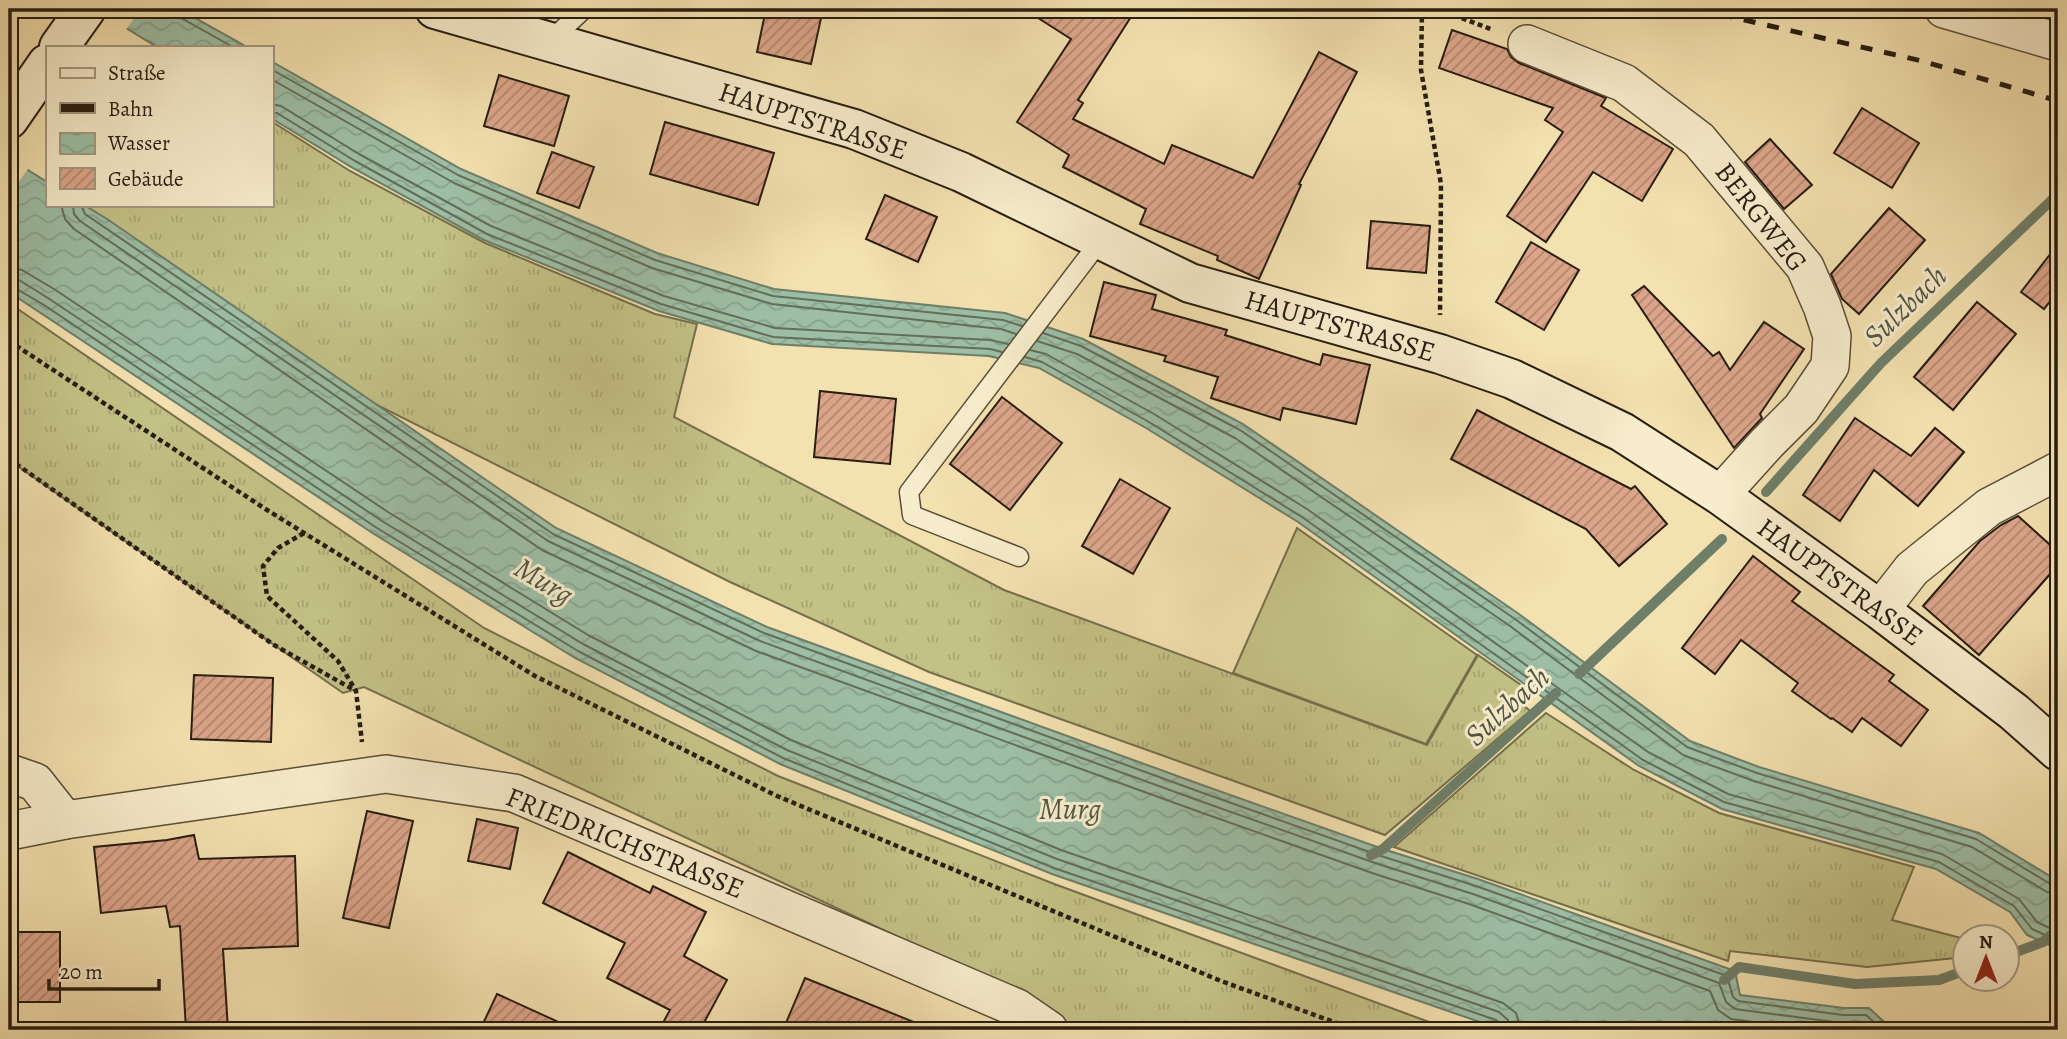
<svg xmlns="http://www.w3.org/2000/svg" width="2067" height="1039" font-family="Alegreya,serif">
  <defs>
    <pattern id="grass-tufts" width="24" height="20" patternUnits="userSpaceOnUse" patternTransform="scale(1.75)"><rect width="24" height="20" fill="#c3c186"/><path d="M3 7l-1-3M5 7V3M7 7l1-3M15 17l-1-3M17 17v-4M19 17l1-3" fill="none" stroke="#a8a573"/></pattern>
    <pattern id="water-waves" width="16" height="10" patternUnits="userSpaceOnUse" patternTransform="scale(1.75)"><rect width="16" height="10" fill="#9dbea5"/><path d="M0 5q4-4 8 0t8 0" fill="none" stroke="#87a38d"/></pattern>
    <pattern id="building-hatch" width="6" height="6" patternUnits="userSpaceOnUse" patternTransform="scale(1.75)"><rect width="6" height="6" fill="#dca58a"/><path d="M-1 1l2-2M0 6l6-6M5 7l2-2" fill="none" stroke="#b2866f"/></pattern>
  </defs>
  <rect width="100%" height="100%" fill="#f3e1af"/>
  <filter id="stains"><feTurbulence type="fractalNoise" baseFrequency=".00286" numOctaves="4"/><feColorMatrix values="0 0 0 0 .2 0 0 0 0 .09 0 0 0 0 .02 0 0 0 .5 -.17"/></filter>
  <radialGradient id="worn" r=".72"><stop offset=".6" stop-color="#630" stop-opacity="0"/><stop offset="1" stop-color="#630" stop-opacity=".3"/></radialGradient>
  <!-- grass -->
  <g fill="url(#grass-tufts)" stroke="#756f4b" stroke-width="2">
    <path d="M271 121 350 171 485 243 655 314 697 324 674 417 1004 590 1427 745 1478 655 1534 694 1520 702 1530 711 1385 835 929 672 730 582 363 398 84 205H271Z"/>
    <path d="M9 303 484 628 778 776 1057 885 1451 1030H1076L1029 998 364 687 343 693 9 460Z"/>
    <path d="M1546 713 1634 770 1719 813 1914 867 1892 920 1965 939V957L1867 967 1730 951 1728 961 1394 847Z"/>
  </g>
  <!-- garden -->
  <path fill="#c3c186" stroke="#756f4b" stroke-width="2" d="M1297 528 1477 655 1426 744 1233 673Z"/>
  <!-- water -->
  <g fill="url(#water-waves)" stroke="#6e7e69" stroke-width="2">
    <path d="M95 9H179L247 47H157Z"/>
    <path d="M271 61 461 169 657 253 774 289 1005 313 1083 339 1243 424 1519 614 1690 741 1759 767 1979 833 2058 881V949L2027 935 2010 912 1936 869 1722 809 1639 766 1298 522 1146 428 1039 368 989 356 772 344 659 311 484 240 351 167 271 118Z"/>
    <path d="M9 158 47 182V205H84L107 219 556 528 767 627 1205 786 1383 849 1478 879 1735 971 1740 995 1844 1008H1869L1893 1030H1503L1052 874 780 764 575 658 374 534 9 292Z"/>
  </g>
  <!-- pier -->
  <g fill="#f3e1af">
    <path d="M92 9H141L125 31Z"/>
    <path d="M9 155 30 166 9 196Z"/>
  </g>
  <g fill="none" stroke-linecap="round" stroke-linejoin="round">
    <!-- shore -->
    <g stroke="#626e5a" stroke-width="2">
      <path d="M177 9 181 18 233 47"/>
      <path d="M271 69 458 175 655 260 773 296 1003 320 1022 326"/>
      <path d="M271 79 454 183 652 268 772 304 1001 329 1016 334"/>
      <path d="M271 104 281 106 359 154 491 226 664 296 775 328 990 340 1008 344"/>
      <path d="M271 113H277L355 161 487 234 661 304 773 337 990 349 1002 352"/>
      <path d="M61 205 65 219 74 229 542 550 756 651 1197 811 1375 874 1469 904 1710 991 1718 1010 1731 1019 1813 1030"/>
      <path d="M73 205 74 214 80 221 548 541 760 641 1200 801 1378 864 1473 894 1719 983 1726 1002 1735 1009 1842 1023H1862L1870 1030"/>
      <path d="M81 205 85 214 553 534 764 633 1203 793 1381 856 1476 886 1727 976 1733 997 1738 1001 1843 1015H1866L1883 1030"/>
      <path d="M9 267 22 270 54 289 388 512 588 635 791 740 1061 850 1503 1003 1516 1013 1521 1030"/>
      <path d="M9 278 19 280 48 298 382 521 583 644 787 750 1057 859 1499 1012 1508 1020 1510 1030"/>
      <path d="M9 287 15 288 44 305 377 528 578 651 783 758 1054 868 1496 1020 1501 1024V1030"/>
      <path d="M1043 333 1081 346 1240 430 1515 619 1687 747 1757 773 1976 839 2052 885 2058 886"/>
      <path d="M1037 341 1077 354 1235 438 1510 626 1683 755 1754 781 1972 847 2047 892 2058 895"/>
      <path d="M1030 350 1046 354 1154 414 1307 509 1648 752 1728 794 1942 854 2019 899 2037 922 2058 932"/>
      <path d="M1025 357 1042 362 1149 422 1302 517 1643 760 1724 802 1939 862 2014 906 2032 929 2058 941"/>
    </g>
    <!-- stream -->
    <g stroke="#6e7e69" stroke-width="10">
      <path d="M1766 492 1881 363 2058 194"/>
      <path d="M1579 674 1722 539"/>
      <path d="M1371 855 1383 849 1556 693"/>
      <path d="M2008 955 2043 942 2058 929"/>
      <path d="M1724 980 1739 967 1855 984 1939 980 1966 970"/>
    </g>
  </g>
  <!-- building -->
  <g fill="url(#building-hatch)" stroke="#271d10" stroke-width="2">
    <path d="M766 9H823L811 64 757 52Z"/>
    <path d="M1024 9H1136L1078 100 1083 103 1073 119 1164 164 1172 145 1253 178 1319 52 1357 72 1299 184 1301 185 1259 279 1217 260 1218 256 1140 224 1146 209 1063 167 1069 155 1017 122 1071 39Z"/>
    <path d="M1452 30 1507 49 1511 57 1519 63 1606 98 1601 106 1673 149 1642 201 1593 172 1546 242 1507 216 1563 132 1545 120 1553 108 1439 68Z"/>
    <path d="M499 75 569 96 554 146 484 126Z"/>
    <path d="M1862 108 1919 143 1892 188 1834 153Z"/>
    <path d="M665 122 774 153 758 205 650 174Z"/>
    <path d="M1770 139 1812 185 1784 209 1745 162Z"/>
    <path d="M552 152 594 167 579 208 537 193Z"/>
    <path d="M885 195 937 217 918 262 866 239Z"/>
    <path d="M1889 208 1925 240 1859 314 1842 299 1831 274Z"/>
    <path d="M1371 221 1430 226 1426 273 1367 268Z"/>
    <path d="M1531 242 1579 270 1544 330 1496 302Z"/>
    <path d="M2058 244V291L2044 309 2021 292Z"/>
    <path d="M1104 282 1156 295 1152 309 1227 330 1225 335 1320 365 1323 354 1370 365 1356 424 1283 408 1280 420 1211 398 1218 377 1164 361 1166 356 1090 336Z"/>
    <path d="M1644 286 1713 356 1719 352 1730 370 1764 322 1804 349 1760 414 1762 418 1734 448 1632 295Z"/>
    <path d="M1977 302 2016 334 1953 410 1914 377Z"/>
    <path d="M820 391 896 399 890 464 814 457Z"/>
    <path d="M1002 397 1062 443 1010 510 950 464Z"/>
    <path d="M1477 410 1631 489 1635 486 1667 524 1619 566 1586 529 1451 459Z"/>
    <path d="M1855 418 1911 456 1935 428 1964 452 1918 506 1874 470 1840 521 1803 495Z"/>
    <path d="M1120 479 1170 508 1133 574 1082 546Z"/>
    <path d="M2018 516 2058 552V565L1979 655 1923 606 1980 541 2001 525Z"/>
    <path d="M1753 556 1800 592 1792 601 1894 675 1889 681 1928 710 1901 746 1862 718 1852 732 1832 718 1831 719 1792 691 1798 683 1741 640 1715 674 1682 648Z"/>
    <path d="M194 675 273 678 271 742 191 739Z"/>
    <path d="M367 811 413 821 389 928 343 918Z"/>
    <path d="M477 819 518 828 510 869 468 861Z"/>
    <path d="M194 835 199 859 295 856 298 946 223 949 228 1030H186L180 926 170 927 166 906 101 913 94 847 167 840Z"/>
    <path d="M568 852 650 893 653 886 706 912 684 956 727 980 700 1030H659L670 1010 607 978 625 943 543 903Z"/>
    <rect x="16" y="932" width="44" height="70"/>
    <path d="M805 978 931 1029V1030H783Z"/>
    <path d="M497 994 576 1030H480Z"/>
  </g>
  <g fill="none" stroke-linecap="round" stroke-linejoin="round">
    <!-- lane casing -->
    <g stroke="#5a4e38" stroke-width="21">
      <g id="lane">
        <path d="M550 41 584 9"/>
        <path d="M1019 557 912 515 909 492 1100 241"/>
      </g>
    </g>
    <!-- street casing -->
    <g stroke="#5a4e38" stroke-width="40">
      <g id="street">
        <path d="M1944 9 2058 42"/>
        <path d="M1527 44 1624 83 1699 140 1805 267 1822 306 1832 336 1830 366 1801 409 1767 443 1720 495"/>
        <path d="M1880 610 1912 569 1989 507 2058 471"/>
        <path d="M9 773 35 782 65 820"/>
        <path d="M9 831 65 820 386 774 514 793 1017 1008 1049 1030"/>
      </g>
    </g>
    <!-- secondary casing -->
    <g stroke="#271d10" stroke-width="42">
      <g id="secondary">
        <path d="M435 9 854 129 961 172 1190 283 1440 354 1512 379 1622 432 1720 495 1880 610 2014 712 2058 751"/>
        <path d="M59 47 86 9"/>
        <path d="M9 119 47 64"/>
      </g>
    </g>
    <!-- path -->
    <g stroke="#271d10" stroke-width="4.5" stroke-dasharray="5 3.5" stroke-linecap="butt">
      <path d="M1422 9 1421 70 1441 184 1440 315"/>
      <path d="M1438 9 1493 30"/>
      <path d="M9 341 267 510 535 676 777 796 1221 981 1356 1030"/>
      <path d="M9 459 274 645 356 691"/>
      <path d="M304 533 278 548 263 566 267 596 338 661 356 691 362 742"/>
    </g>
    <!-- lane -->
    <use href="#lane" stroke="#f7eccb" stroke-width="18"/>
    <!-- street -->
    <use href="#street" stroke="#f7eccb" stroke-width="37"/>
    <!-- secondary -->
    <use href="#secondary" stroke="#f7eccb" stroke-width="38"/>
    <!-- rail -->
    <path stroke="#271d10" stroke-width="5" stroke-dasharray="12 12" stroke-linecap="butt" d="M1697 9 1922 61 2058 101"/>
  </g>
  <g text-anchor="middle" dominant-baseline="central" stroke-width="6" stroke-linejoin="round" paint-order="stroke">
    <!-- street labels -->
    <g font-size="28" fill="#271d10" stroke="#f7eccb">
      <text transform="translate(813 121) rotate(18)">HAUPTSTRASSE</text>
      <text transform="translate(1761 217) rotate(52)">BERGWEG</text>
      <text transform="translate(1340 326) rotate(16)">HAUPTSTRASSE</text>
      <text transform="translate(1840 582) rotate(36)">HAUPTSTRASSE</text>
      <text transform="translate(625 843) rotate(22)">FRIEDRICHSTRASSE</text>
    </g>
    <!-- water labels -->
    <g font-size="30" font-style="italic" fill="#505544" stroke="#f7eccb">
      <text transform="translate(1905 306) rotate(-44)">Sulzbach</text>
      <text transform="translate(544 581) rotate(31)">Murg</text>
      <text transform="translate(1507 706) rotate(-42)">Sulzbach</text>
      <text x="1070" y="809">Murg</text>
    </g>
  </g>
  <!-- margin -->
  <rect width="2067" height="1039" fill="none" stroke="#f3e1af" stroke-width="35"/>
  <rect x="10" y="10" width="2046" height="1018" fill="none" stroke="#271d10" stroke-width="3.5"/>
  <rect x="18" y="18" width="2032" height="1004" fill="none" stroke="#271d10" stroke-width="2"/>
  <!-- legend -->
  <rect x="46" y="46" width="228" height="161" fill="#f7eccb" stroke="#a49980" stroke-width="2"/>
  <rect x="60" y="68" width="35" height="10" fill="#f7eccb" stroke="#a49980" stroke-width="2"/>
  <text x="108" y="80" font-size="21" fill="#271d10">Straße</text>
  <rect x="60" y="103" width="35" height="10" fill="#271d10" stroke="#a49980" stroke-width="2"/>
  <text x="108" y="116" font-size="21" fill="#271d10">Bahn</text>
  <rect x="60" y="133" width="35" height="21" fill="url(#water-waves)" stroke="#a49980" stroke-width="2"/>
  <text x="108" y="150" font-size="21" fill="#271d10">Wasser</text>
  <rect x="60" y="168" width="35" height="21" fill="url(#building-hatch)" stroke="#a49980" stroke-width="2"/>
  <text x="108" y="186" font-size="21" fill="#271d10">Gebäude</text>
  <!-- north arrow -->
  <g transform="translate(1986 958)"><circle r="33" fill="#f7eccb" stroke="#a49980" stroke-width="2"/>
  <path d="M0-5L12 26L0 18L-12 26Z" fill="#8f2418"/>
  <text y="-10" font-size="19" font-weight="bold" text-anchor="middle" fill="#271d10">N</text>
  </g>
  <!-- scale -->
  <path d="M49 979v10h110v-10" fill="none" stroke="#271d10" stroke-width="3.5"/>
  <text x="60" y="979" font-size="21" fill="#271d10" stroke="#f7eccb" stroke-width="5" paint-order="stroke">20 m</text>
  <rect width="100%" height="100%" filter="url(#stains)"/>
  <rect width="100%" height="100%" fill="url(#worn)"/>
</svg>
